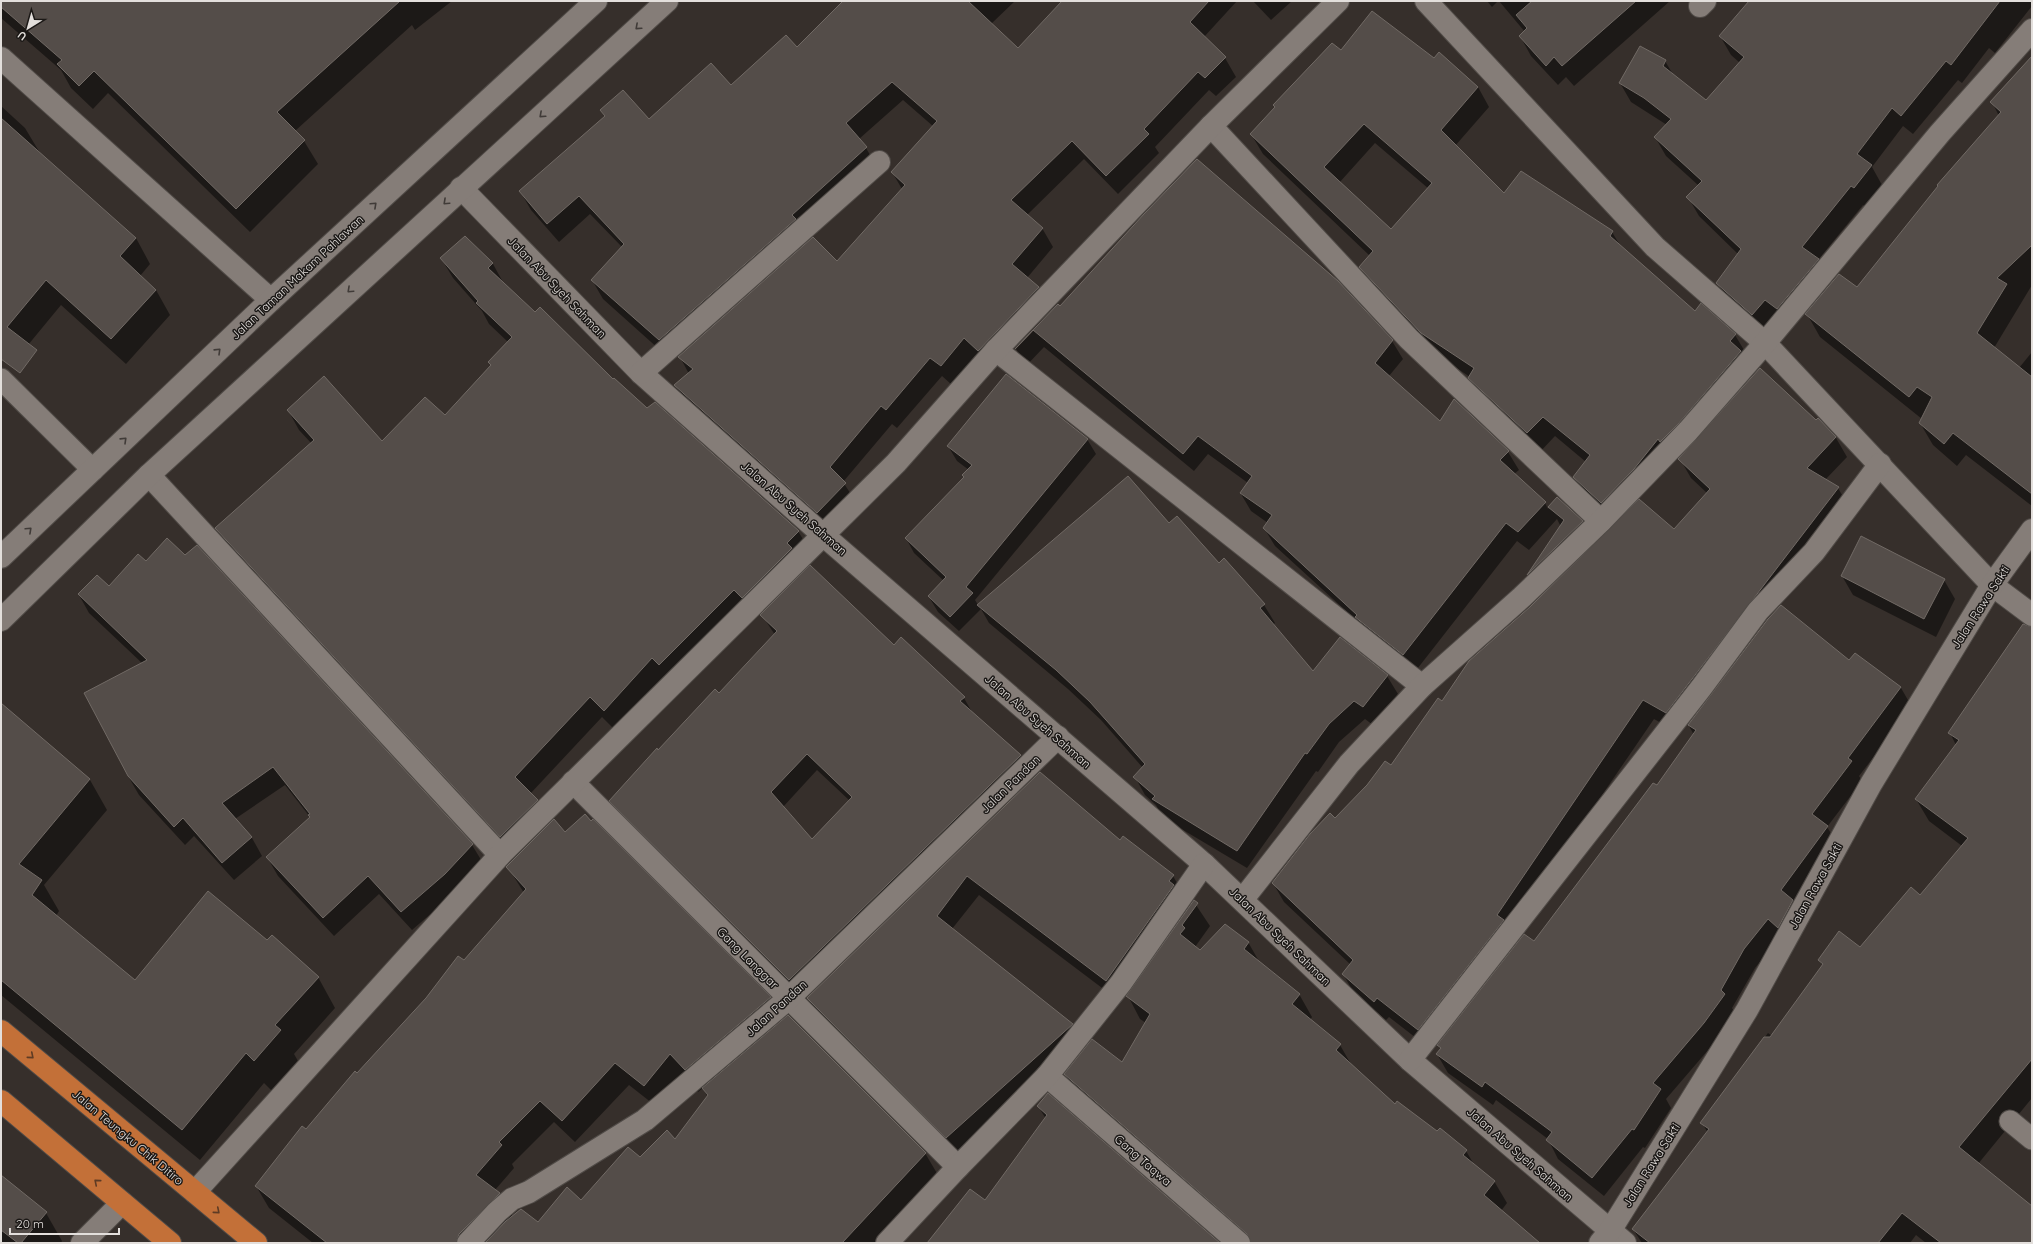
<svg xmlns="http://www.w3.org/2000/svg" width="2033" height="1244" font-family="Quicksand,sans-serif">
  <rect width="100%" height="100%" fill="#362f2b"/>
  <!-- shadow -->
  <g fill="#0007" fill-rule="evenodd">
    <path d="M1 1H452L415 30 412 25 295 131 304 141 318 164 250 232 108 93 93 109 71 88 61 70 1 18Z"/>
    <path d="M844 1H1015L991 24 1018 49 1063 1H1237L1204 37 1225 58 1236 77 1216 96 1209 90 1155 147 1159 153 1118 194 1084 159 1027 215 1042 228 1053 247 1027 278 1038 288 1049 307 990 369 975 356 952 385 942 376 897 428 892 424 843 482 856 502 828 531 686 404 675 386 689 374 680 357 837 262 902 189 892 172 934 127 903 100 859 139 866 148 877 167 670 359 603 299 592 280 622 247 590 214 559 242 531 210 520 191 605 117 601 110 649 120 731 86 797 49Z"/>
    <path d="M1253 1H1292L1271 20Z"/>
    <path d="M1487 1H1498L1492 7Z"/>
    <path d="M1499 1H1670L1574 86 1566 77 1558 85 1531 56 1520 36 1525 32Z"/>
    <path d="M1750 1H2032V6L1995 53 1989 48 1962 83 1958 80 1913 134 1903 126 1872 167 1882 185 1866 207 1863 205 1818 260 1829 279 1763 333 1728 302 1717 283 1738 254 1699 216 1688 197 1698 185 1666 156 1655 137 1667 125 1631 102 1620 83 1665 61 1674 76 1706 101 1740 63 1731 55 1720 36Z"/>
    <path d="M1341 52 1434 59 1478 87 1489 107 1455 146 1504 194 1612 232 1621 247 1695 312 1735 335 1747 355 1612 523 1585 497 1574 477 1586 462 1555 436 1539 453 1481 397 1470 377 1430 350 1372 287 1360 267 1370 256 1263 154 1251 134ZM1375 143 1429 189 1391 231 1339 183Z"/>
    <path d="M2032 61V285L1994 348 2019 368 2032 352V506L1966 455 1957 466 1933 445 1920 423 1922 419 1820 337 1807 314 1857 288 1999 116 1992 102Z"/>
    <path d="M1 106 25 128 40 153 136 238 150 264 140 276 156 290 170 315 126 364 61 305 14 362 1 352Z"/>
    <path d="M465 237 493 264 504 284 535 314 647 410 798 531 810 551 616 731 602 717 530 794 537 801 548 821 512 856 228 549 217 529 312 444 299 430 288 410 382 443 445 417 492 366 508 342 489 324 482 311 453 278 441 258Z"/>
    <path d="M1337 282 1392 341 1403 359 1389 376 1441 423 1454 401 1508 452 1519 470 1514 474 1545 503 1548 509 1557 498 1582 522 1593 541 1539 593 1528 575 1561 527 1557 519 1529 550 1517 541 1414 673 1275 546 1264 528 1268 523 1251 511 1241 494 1248 483 1208 454 1194 471 1044 347 1026 366 1016 349 1058 305 1060 308Z"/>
    <path d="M1818 419 1836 438 1847 457 1825 480 1838 488 1849 507 1677 732 1654 719 1429 1048 1389 1017 1386 1020 1354 993 1343 974 1351 965 1284 902 1273 883 1391 767 1442 702 1674 531 1708 494 1691 478 1680 459Z"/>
    <path d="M1087 439 1096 454 975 600 978 605 1169 524 1219 565 1224 560 1264 605 1275 623 1273 625 1313 672 1387 676 1398 694 1373 725 1365 719 1339 742 1318 772 1316 771 1247 868 1163 818 1156 805 1145 795 1135 777 1143 768 1101 720 1068 689 989 623 981 609 959 631 938 612 929 597 944 581 914 553 906 538 965 477 969 470 957 461 948 446Z"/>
    <path d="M197 546 472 845 483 863 456 892 412 930 379 894 334 936 278 876 267 857 310 817 285 785 235 819 252 838 262 856 234 880 194 836 185 845 139 795 128 776 143 664 89 613 79 595 109 587 146 563 185 557Z"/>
    <path d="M1842 576 1944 580 1955 599 1936 637 1853 595Z"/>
    <path d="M762 615 964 698 973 714 1020 756 1030 773 799 997 620 818 611 801 658 751 719 694 775 635ZM817 770 850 801 812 841 783 807Z"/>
    <path d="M1768 620 1849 662 1855 654 1901 688 1912 707 1859 776 1862 781 1827 827 1839 846 1779 938 1755 968 1732 1008 1735 1013 1715 1042 1666 1099 1671 1108 1645 1148 1643 1147 1604 1196 1558 1159 1548 1139 1496 1100 1493 1105 1448 1073 1437 1054 1441 1049 1438 1045 1534 943 1657 787 1694 735 1689 726Z"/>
    <path d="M2032 631V1098L1978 1164 2032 1207V1243H1926L1916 1235 1910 1243H1642L1633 1229 1708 1133 1702 1123 1768 1033 1772 1036 1823 966 1820 960 1860 949 1920 896 1962 846 1929 821 1916 799 1956 745 1950 733Z"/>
    <path d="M9 711 90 780 107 810 44 885 59 911 56 916 135 982 267 942 318 977 335 1008 294 1054 298 1061 272 1091 264 1083 200 1160 1 995V721Z"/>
    <path d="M1040 774 1120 842 1173 876 1184 895 1118 1000 979 895 952 929 1072 1024 1083 1043 958 1156 819 1018 808 998Z"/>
    <path d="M565 833 770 998 783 1021 925 1153 938 1175 875 1243H313L269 1208 256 1186 464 961 524 893 508 867ZM683 1075 698 1092 703 1088 708 1097 675 1141 640 1158 582 1201 538 1223 513 1217 499 1194 495 1190 514 1168 512 1164 554 1122 575 1142 629 1085 657 1107Z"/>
    <path d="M1194 902 1210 926 1195 947 1200 951 1248 942 1260 963 1299 994 1312 1017 1310 1020 1340 1045 1352 1066 1395 1106 1438 1133 1440 1130 1466 1151 1475 1166 1494 1181 1507 1203 1501 1211 1539 1243H1246L1078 1097 1065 1075 1122 1064 1146 1023 1140 1019 1128 996Z"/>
    <path d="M1038 1106 1218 1243H928L985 1202 1046 1119Z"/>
    <path d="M1 1177 46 1213 62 1241 61 1243H1Z"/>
  </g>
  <!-- building -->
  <g fill="#544d49" stroke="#716a65" fill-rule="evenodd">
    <path d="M1 1H400L277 112 305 140 236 209 94 71 79 86 57 64 62 60 1 7Z"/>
    <path d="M843 1H968L1018 48 1062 1H1209L1190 22 1226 57 1205 78 1198 72 1144 129 1149 134 1106 176 1072 141 1011 200 1043 228 1012 264 1039 287 978 351 964 338 941 366 930 358 886 410 881 406 830 467 846 483 817 513 674 385 693 369 678 357 813 237 837 261 905 185 891 172 937 121 892 82 846 123 867 147 792 215 796 219 659 340 591 280 624 244 579 196 547 224 519 191 605 116 600 110 623 90 649 119 711 63 731 85 786 35 797 47Z"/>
    <path d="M1532 1H1636L1562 66 1554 57 1546 66 1519 36 1527 28 1516 15Z"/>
    <path d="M1749 1H2000L1951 65 1946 61 1901 116 1892 108 1857 154 1872 165 1854 188 1851 186 1802 247 1819 259 1777 309 1765 300 1752 315 1716 283 1741 249 1686 197 1702 181 1654 137 1671 119 1644 98 1619 83 1640 46 1666 60 1663 66 1706 100 1744 57 1719 36Z"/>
    <path d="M1372 11 1434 58 1439 52 1478 87 1441 130 1504 193 1521 171 1613 231 1610 236 1695 311 1701 303 1736 334 1730 341 1741 351 1679 423 1660 442 1658 439 1634 469 1601 503 1573 477 1590 455 1543 417 1527 433 1468 378 1474 368 1421 333 1359 267 1373 251 1250 134 1275 107 1273 105 1332 43 1341 50ZM1364 124 1432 183 1391 229 1324 167Z"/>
    <path d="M2032 56V245L1997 278 2007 284 1977 333 2032 377V494L1953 433 1944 444 1919 423 1932 397 1917 387 1909 397 1805 314 1839 274 1857 287 1938 186 1937 185 2001 112 1990 102Z"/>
    <path d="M1 118 136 238 120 256 156 290 111 339 46 280 7 327 37 350 20 373 1 359Z"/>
    <path d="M1197 159 1338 281 1393 340 1375 363 1440 421 1454 399 1509 451 1500 460 1546 502 1518 532 1506 523 1403 655 1355 617 1357 615 1263 528 1272 515 1240 493 1252 476 1198 436 1183 454 1033 330 1015 349 1058 304 1060 306 1144 214Z"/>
    <path d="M465 236 493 263 488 268 535 312 540 307 613 379 614 378 647 408 655 402 799 531 787 543 792 548 742 598 734 590 659 665 652 658 604 711 590 697 515 777 538 800 500 837 215 528 314 440 287 410 324 376 382 441 425 397 445 415 491 365 488 362 512 337 476 303 478 301 440 258Z"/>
    <path d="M1760 368 1816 420 1818 418 1836 437 1807 468 1839 487 1666 713 1643 700 1497 915 1504 920 1418 1030 1377 998 1374 1002 1342 974 1353 960 1272 883 1310 834 1330 813 1335 818 1367 785 1385 761 1391 765 1438 698 1442 701 1469 661 1531 606 1639 499 1674 529 1710 489 1678 459Z"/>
    <path d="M1006 374 1088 439 966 587 973 593 950 617 928 596 946 577 905 538 964 477 962 475 972 465 947 446Z"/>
    <path d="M1128 476 1169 523 1177 516 1219 563 1224 558 1265 604 1260 608 1313 671 1340 637 1388 675 1363 707 1354 701 1329 724 1307 754 1305 753 1237 851 1152 799 1155 796 1133 777 1145 764 1090 702 1056 670 977 605Z"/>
    <path d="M1557 497 1583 521 1527 575 1564 520 1548 507Z"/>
    <path d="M1861 536 1945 579 1924 619 1841 576Z"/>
    <path d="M167 538 185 555 197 545 473 844 445 874 401 912 368 876 323 918 266 857 310 817 308 815 310 814 273 767 222 803 252 837 222 863 183 818 174 827 128 776 84 693 147 660 78 594 97 575 109 586 138 554 146 561Z"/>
    <path d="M810 565 894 645 901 637 965 697 960 701 1021 755 789 980 609 801 657 748 658 750 715 689 719 693 777 631 760 615ZM807 754 852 797 812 839 771 792Z"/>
    <path d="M1781 605 1849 660 1855 653 1901 687 1848 758 1852 761 1812 814 1828 826 1781 890 1793 900 1778 928 1768 919 1744 949 1721 990 1725 994 1704 1023 1653 1083 1661 1089 1634 1130 1632 1129 1592 1178 1546 1140 1552 1132 1485 1082 1482 1087 1436 1054 1441 1048 1437 1045 1524 934 1534 941 1653 783 1657 785 1696 730 1688 725 1768 619Z"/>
    <path d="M2023 624 2032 627V1059L1959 1147 2032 1206V1243H1941L1902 1213 1878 1243H1650L1632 1229 1709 1129 1700 1123 1764 1037H1770L1823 964 1818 960 1839 931 1860 947 1911 887 1920 895 1968 838 1915 799 1959 740 1948 733Z"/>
    <path d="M1 703 90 779 19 864 42 880 32 895 135 980 208 891 267 940 272 935 319 977 275 1025 281 1030 254 1061 246 1053 182 1130 1 980Z"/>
    <path d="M1040 772 1120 840 1123 836 1174 875 1169 881 1174 885 1106 981 967 876 937 916 1073 1024 946 1138 807 998Z"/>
    <path d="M585 814 591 821 593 819 771 997 685 1070 670 1054 644 1086 615 1063 562 1121 540 1101 499 1142 502 1145 476 1175 500 1193 459 1234 456 1243H327L255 1186 302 1126 306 1129 355 1071 357 1073 426 998 458 956 464 960 526 889 506 867 554 819 565 832Z"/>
    <path d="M1194 900 1198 903 1182 925 1185 928 1180 934 1200 950 1225 924 1249 942 1244 949 1300 994 1292 1004 1341 1044 1336 1050 1395 1104 1397 1101 1437 1131 1440 1128 1467 1150 1463 1155 1495 1181 1484 1195 1540 1243H1251L1247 1234 1064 1074 1092 1039 1122 1062 1150 1014 1126 996Z"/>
    <path d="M788 1015 926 1153 842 1243H485L506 1221 521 1209 538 1222 567 1187 581 1200 628 1147 640 1157 667 1130 675 1139 708 1095 702 1088Z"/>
    <path d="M1048 1093 1220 1243H927L970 1189 985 1200 1047 1115 1037 1106Z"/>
    <path d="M1 1175 47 1212 21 1243H18L1 1230Z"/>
  </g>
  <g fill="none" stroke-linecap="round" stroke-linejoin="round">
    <!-- lane casing -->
    <g stroke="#504b47" stroke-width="23">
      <g id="lane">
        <path d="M1 379 93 470"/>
        <path d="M2010 1121 2032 1139"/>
      </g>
    </g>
    <!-- street casing -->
    <g stroke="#504b47" stroke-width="24">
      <g id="street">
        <path d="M1426 1 1655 247 1765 343 1992 585 2032 615"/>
        <path d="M1700 6 1705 1"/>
        <path d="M1 58 271 300"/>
        <path d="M1211 126 1409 339 1601 521"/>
        <path d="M461 188 641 373 823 535 1204 864 1410 1060 1625 1243"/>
        <path d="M996 350 1422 686"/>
        <path d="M641 373 879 162"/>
        <path d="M149 475 500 855"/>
        <path d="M573 782 958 1167"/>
        <path d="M1243 899 1349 764 1422 686 1522 597 1601 521 1688 431 1765 343 1940 133 2032 30"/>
        <path d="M1410 1060 1701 688 1758 611 1814 552 1880 464"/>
        <path d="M1047 1076 1239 1243"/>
        <path d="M195 1192 500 855 896 463 996 350 1211 126 1338 1"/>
        <path d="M82 1243 122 1203"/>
        <path d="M468 1243 497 1212 512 1199 529 1192 645 1120 788 999 1058 737"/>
        <path d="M887 1243 958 1167 1047 1076 1121 983 1204 864"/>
        <path d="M1600 1243 1610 1231 1747 1010 1871 784 1992 585 2032 530"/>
      </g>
    </g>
    <!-- secondary casing -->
    <g stroke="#504b47" stroke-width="24">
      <g id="secondary">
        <path d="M1 557 271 300 596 1"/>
        <path d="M1 620 149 475 667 1"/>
      </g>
    </g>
    <!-- highway casing -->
    <g stroke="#504b47" stroke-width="24">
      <g id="highway">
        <path d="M1 1031 256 1243"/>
        <path d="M1 1101 170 1243"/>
      </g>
    </g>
    <!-- lane -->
    <use href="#lane" stroke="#857d78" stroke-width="21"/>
    <!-- street -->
    <use href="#street" stroke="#857d78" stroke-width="22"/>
    <!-- secondary -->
    <use href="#secondary" stroke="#857d78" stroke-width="22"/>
    <!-- highway -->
    <use href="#highway" stroke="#c37038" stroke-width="22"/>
  </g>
  <!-- one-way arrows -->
  <defs><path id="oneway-chevron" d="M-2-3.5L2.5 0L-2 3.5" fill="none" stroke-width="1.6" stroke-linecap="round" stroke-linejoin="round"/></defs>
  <g stroke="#403b38">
    <use href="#oneway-chevron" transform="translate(638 27) rotate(138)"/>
    <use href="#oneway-chevron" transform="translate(542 115) rotate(138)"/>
    <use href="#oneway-chevron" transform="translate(446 202) rotate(137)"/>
    <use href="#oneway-chevron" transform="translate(374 205) rotate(-43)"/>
    <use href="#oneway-chevron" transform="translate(350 290) rotate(137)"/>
    <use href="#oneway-chevron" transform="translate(218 351) rotate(-44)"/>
    <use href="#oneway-chevron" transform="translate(124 440) rotate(-44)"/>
    <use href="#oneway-chevron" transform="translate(29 530) rotate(-43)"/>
  </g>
  <g stroke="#5e3b24">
    <use href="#oneway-chevron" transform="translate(31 1056) rotate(40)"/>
    <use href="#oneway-chevron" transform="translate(97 1182) rotate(-140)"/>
    <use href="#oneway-chevron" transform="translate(217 1211) rotate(40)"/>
  </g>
  <g text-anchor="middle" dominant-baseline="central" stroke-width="3" stroke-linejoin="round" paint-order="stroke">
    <!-- street labels -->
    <g font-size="12" fill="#e3dfdc" stroke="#1b1816">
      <text transform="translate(297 277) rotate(-43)">Jalan Taman Makam Pahlawan</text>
      <text transform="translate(557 287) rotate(46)">Jalan Abu Syeh Sahman</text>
      <text transform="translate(794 508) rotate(41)">Jalan Abu Syeh Sahman</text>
      <text transform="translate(1980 607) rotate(-57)">Jalan Rawa Sakti</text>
      <text transform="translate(1038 721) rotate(41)">Jalan Abu Syeh Sahman</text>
      <text transform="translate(1010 784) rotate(-44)">Jalan Pandan</text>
      <text transform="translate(1815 886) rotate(-61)">Jalan Rawa Sakti</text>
      <text transform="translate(1280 936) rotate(44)">Jalan Abu Syeh Sahman</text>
      <text transform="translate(748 958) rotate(45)">Gang Langgar</text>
      <text transform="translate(776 1008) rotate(-42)">Jalan Pandan</text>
      <text transform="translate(128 1137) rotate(40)">Jalan Teungku Chik Ditiro</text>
      <text transform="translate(1520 1154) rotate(41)">Jalan Abu Syeh Sahman</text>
      <text transform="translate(1143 1160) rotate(41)">Gang Taqwa</text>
      <text transform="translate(1651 1165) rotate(-58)">Jalan Rawa Sakti</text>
    </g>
  </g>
  <!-- border -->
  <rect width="2033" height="1244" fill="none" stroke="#e3dfdc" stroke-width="4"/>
  <!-- north arrow -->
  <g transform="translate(28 28) rotate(217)" stroke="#1b1816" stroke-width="3" paint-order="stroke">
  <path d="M0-3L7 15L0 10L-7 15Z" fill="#e3dfdc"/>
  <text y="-6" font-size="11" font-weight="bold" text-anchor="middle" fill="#e3dfdc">U</text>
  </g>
  <!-- scale -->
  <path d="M10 1228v6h109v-6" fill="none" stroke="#e3dfdc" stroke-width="2"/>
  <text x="16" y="1228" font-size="12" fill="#e3dfdc" stroke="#1b1816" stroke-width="3" paint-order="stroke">20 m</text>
</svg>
